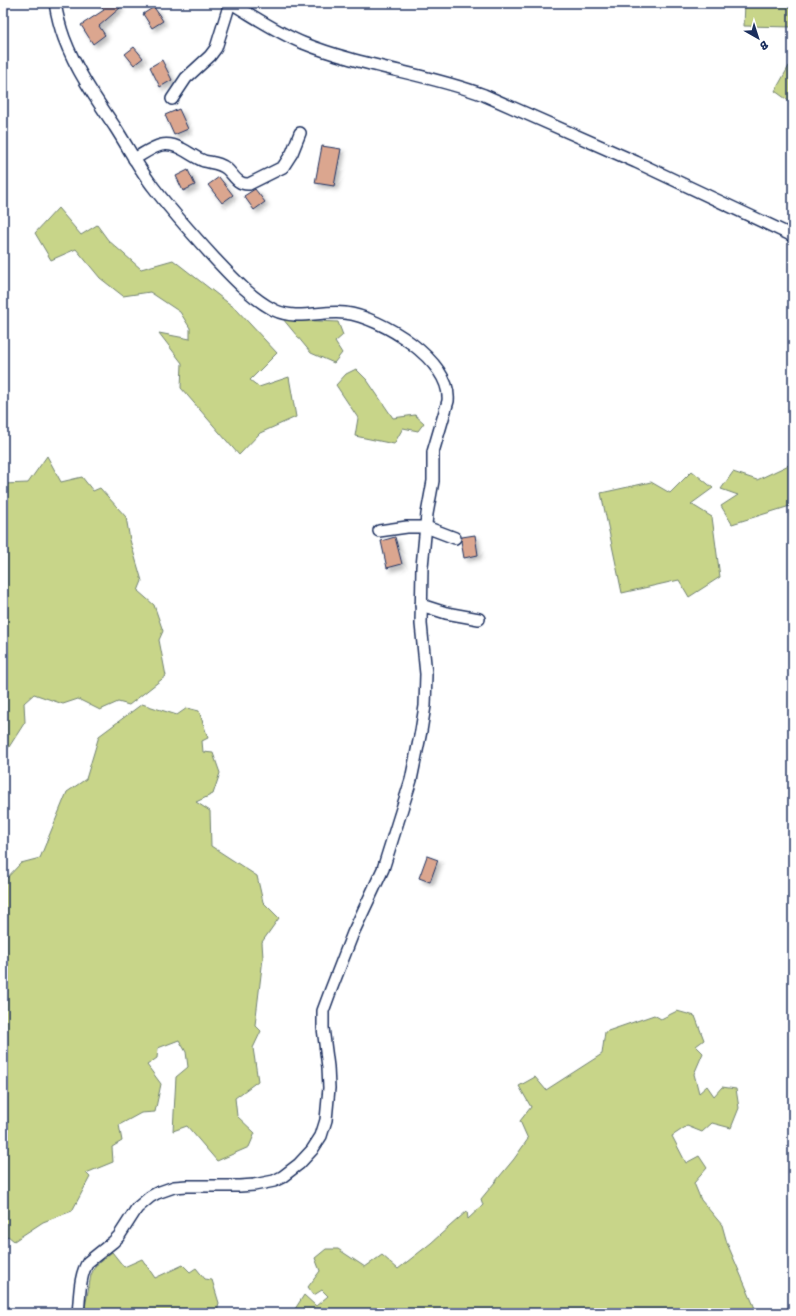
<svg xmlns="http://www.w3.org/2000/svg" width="796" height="1316" font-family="Sriracha,sans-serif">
  <defs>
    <filter id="shadow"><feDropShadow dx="3.5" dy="3.5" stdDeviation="2" flood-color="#0004"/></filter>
  </defs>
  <rect width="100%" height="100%" fill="#fff"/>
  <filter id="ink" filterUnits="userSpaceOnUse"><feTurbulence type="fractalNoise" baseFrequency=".025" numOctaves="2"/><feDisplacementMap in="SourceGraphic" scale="8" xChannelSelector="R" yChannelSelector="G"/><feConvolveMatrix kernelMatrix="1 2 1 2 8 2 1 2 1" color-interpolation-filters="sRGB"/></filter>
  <g filter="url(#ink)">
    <!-- green -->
    <g fill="#c8d589" stroke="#728274">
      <path d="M745 3H793V27L744 26Z"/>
      <path d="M789 66H793V104L775 91Z"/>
      <path d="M58 208 81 235 97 225 108 240 141 269 173 260 236 309 277 353 250 380 259 387 289 377 296 417 260 433 239 455 181 388 182 363 159 333 190 339V328L180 312 150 292 123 296 100 278 76 249 51 260 35 233Z"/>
      <path d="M283 319 338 322 343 335 335 342 342 353 334 363 311 353Z"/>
      <path d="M356 369 367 380 393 418 415 415 424 423 418 431 403 428 394 444 355 436 358 418 336 385 346 374Z"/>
      <path d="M47 456 61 482 82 477 93 491 100 488 126 517 130 540 142 581 138 591 154 605 163 631 159 640 166 676 129 705 118 702 100 710 78 699 63 704 34 694 24 703 25 722 9 747 3 750V484L28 483Z"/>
      <path d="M793 463V510L790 506 732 524 721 506 738 495 721 489 733 472 757 480Z"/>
      <path d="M692 471 713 488 691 504 712 517 720 577 689 597 679 580 622 593 601 493 651 482 670 493Z"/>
      <path d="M142 704 177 715 187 708 199 711 208 738 202 741 203 752 213 753 220 773 213 794 196 802 210 811 211 846 257 876 263 902 279 918 262 942 263 958 255 1025 261 1031 253 1048 258 1081 235 1098 237 1116 255 1133 249 1147 217 1161 187 1126 173 1131 176 1077 188 1067 186 1052 179 1040 158 1048 157 1058 147 1065 161 1084 155 1112 141 1113 119 1125 122 1141 112 1147 113 1162 86 1173 90 1177 72 1211 43 1222 14 1241 8 1236 3 1240V882L21 863 40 858 67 792 86 779 99 736Z"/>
      <path d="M677 1011 695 1016 704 1040 696 1046 703 1053 694 1074 699 1093 707 1086 714 1096 722 1087 736 1089 739 1108 731 1128 712 1123 702 1132 687 1126 672 1136 686 1163 699 1156 707 1168 694 1183 701 1200 722 1225 727 1243 757 1313H297L295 1309 304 1295 316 1306 328 1296 322 1290 314 1295 308 1287 320 1271 315 1258 326 1249H338L365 1267 382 1255 398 1269 431 1243 467 1211 468 1219 483 1205 481 1199 514 1159 528 1139 520 1121 531 1107 519 1086 535 1077 546 1090 602 1054 605 1032 654 1015 661 1019Z"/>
      <path d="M112 1252 124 1267 142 1259 155 1278 183 1265 190 1272 196 1268 205 1279 212 1280 219 1303 217 1313H84L91 1275 95 1266Z"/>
    </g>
    <!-- building -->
    <g fill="#dba68f" stroke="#1b2f5e" filter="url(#shadow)">
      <path d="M98 3H116L120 8 99 26 105 35 93 44 81 25 104 10Z"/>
      <path d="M154 7 163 21 152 28 143 14Z"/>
      <path d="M134 47 143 58 134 65 125 54Z"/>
      <path d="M162 60 172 80 160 87 150 67Z"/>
      <path d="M179 109 188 129 174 135 165 115Z"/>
      <path d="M322 146 341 149 334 186 315 183Z"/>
      <path d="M188 170 195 185 183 191 176 176Z"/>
      <path d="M219 177 233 195 222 203 208 185Z"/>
      <path d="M255 189 265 202 254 210 244 196Z"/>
      <path d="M475 535 478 555 464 558 461 541 462 537Z"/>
      <path d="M395 537 402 564 387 568 381 541Z"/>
      <path d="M427 856 438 860 430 882 419 878Z"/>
    </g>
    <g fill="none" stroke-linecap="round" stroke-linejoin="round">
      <!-- minor casing -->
      <g stroke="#1b2f5e" stroke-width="14">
        <g id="minor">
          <path d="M55 3C57 15 60 27 64 38 76 70 96 99 115 127 128 147 139 169 154 188 173 213 194 236 215 259 232 277 251 298 274 310 297 321 321 310 345 313 381 317 452 361 448 401L433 452V481L427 514 422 567 421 624 426 674 425 706 421 731 411 780 383 869 353 933 330 992 323 1011V1028L328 1067 329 1088 326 1120 321 1136 312 1150 299 1164 282 1177 274 1181 254 1185 240 1186H187L174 1187 157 1193 150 1197 137 1208 119 1236 113 1242 88 1262C79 1276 80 1296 78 1313"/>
          <path d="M231 3C255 17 278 33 303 43 362 67 426 73 484 95L636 162 793 236"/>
          <path d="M172 99 186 78 210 56 216 48 230 3"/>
          <path d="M134 159C152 149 162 138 182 149 190 153 196 158 204 161 212 163 221 163 227 169 234 175 237 185 249 184L283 167 292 153 300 133"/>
          <path d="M379 531 407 527H426L455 538"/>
          <path d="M421 605 446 613 479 619"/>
        </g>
      </g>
      <!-- minor -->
      <use href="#minor" stroke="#fff" stroke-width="11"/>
    </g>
  </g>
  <!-- margin -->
  <rect width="796" height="1316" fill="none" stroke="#fff" stroke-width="16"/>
  <rect x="8" y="8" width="780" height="1300" fill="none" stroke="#1b2f5e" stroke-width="1.5" filter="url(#ink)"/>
  <!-- north arrow -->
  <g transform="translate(758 38) rotate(141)" stroke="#ffffff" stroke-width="3" paint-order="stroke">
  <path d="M0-3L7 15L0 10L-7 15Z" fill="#1b2f5e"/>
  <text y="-6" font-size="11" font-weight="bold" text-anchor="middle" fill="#1b2f5e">B</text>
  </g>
</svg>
